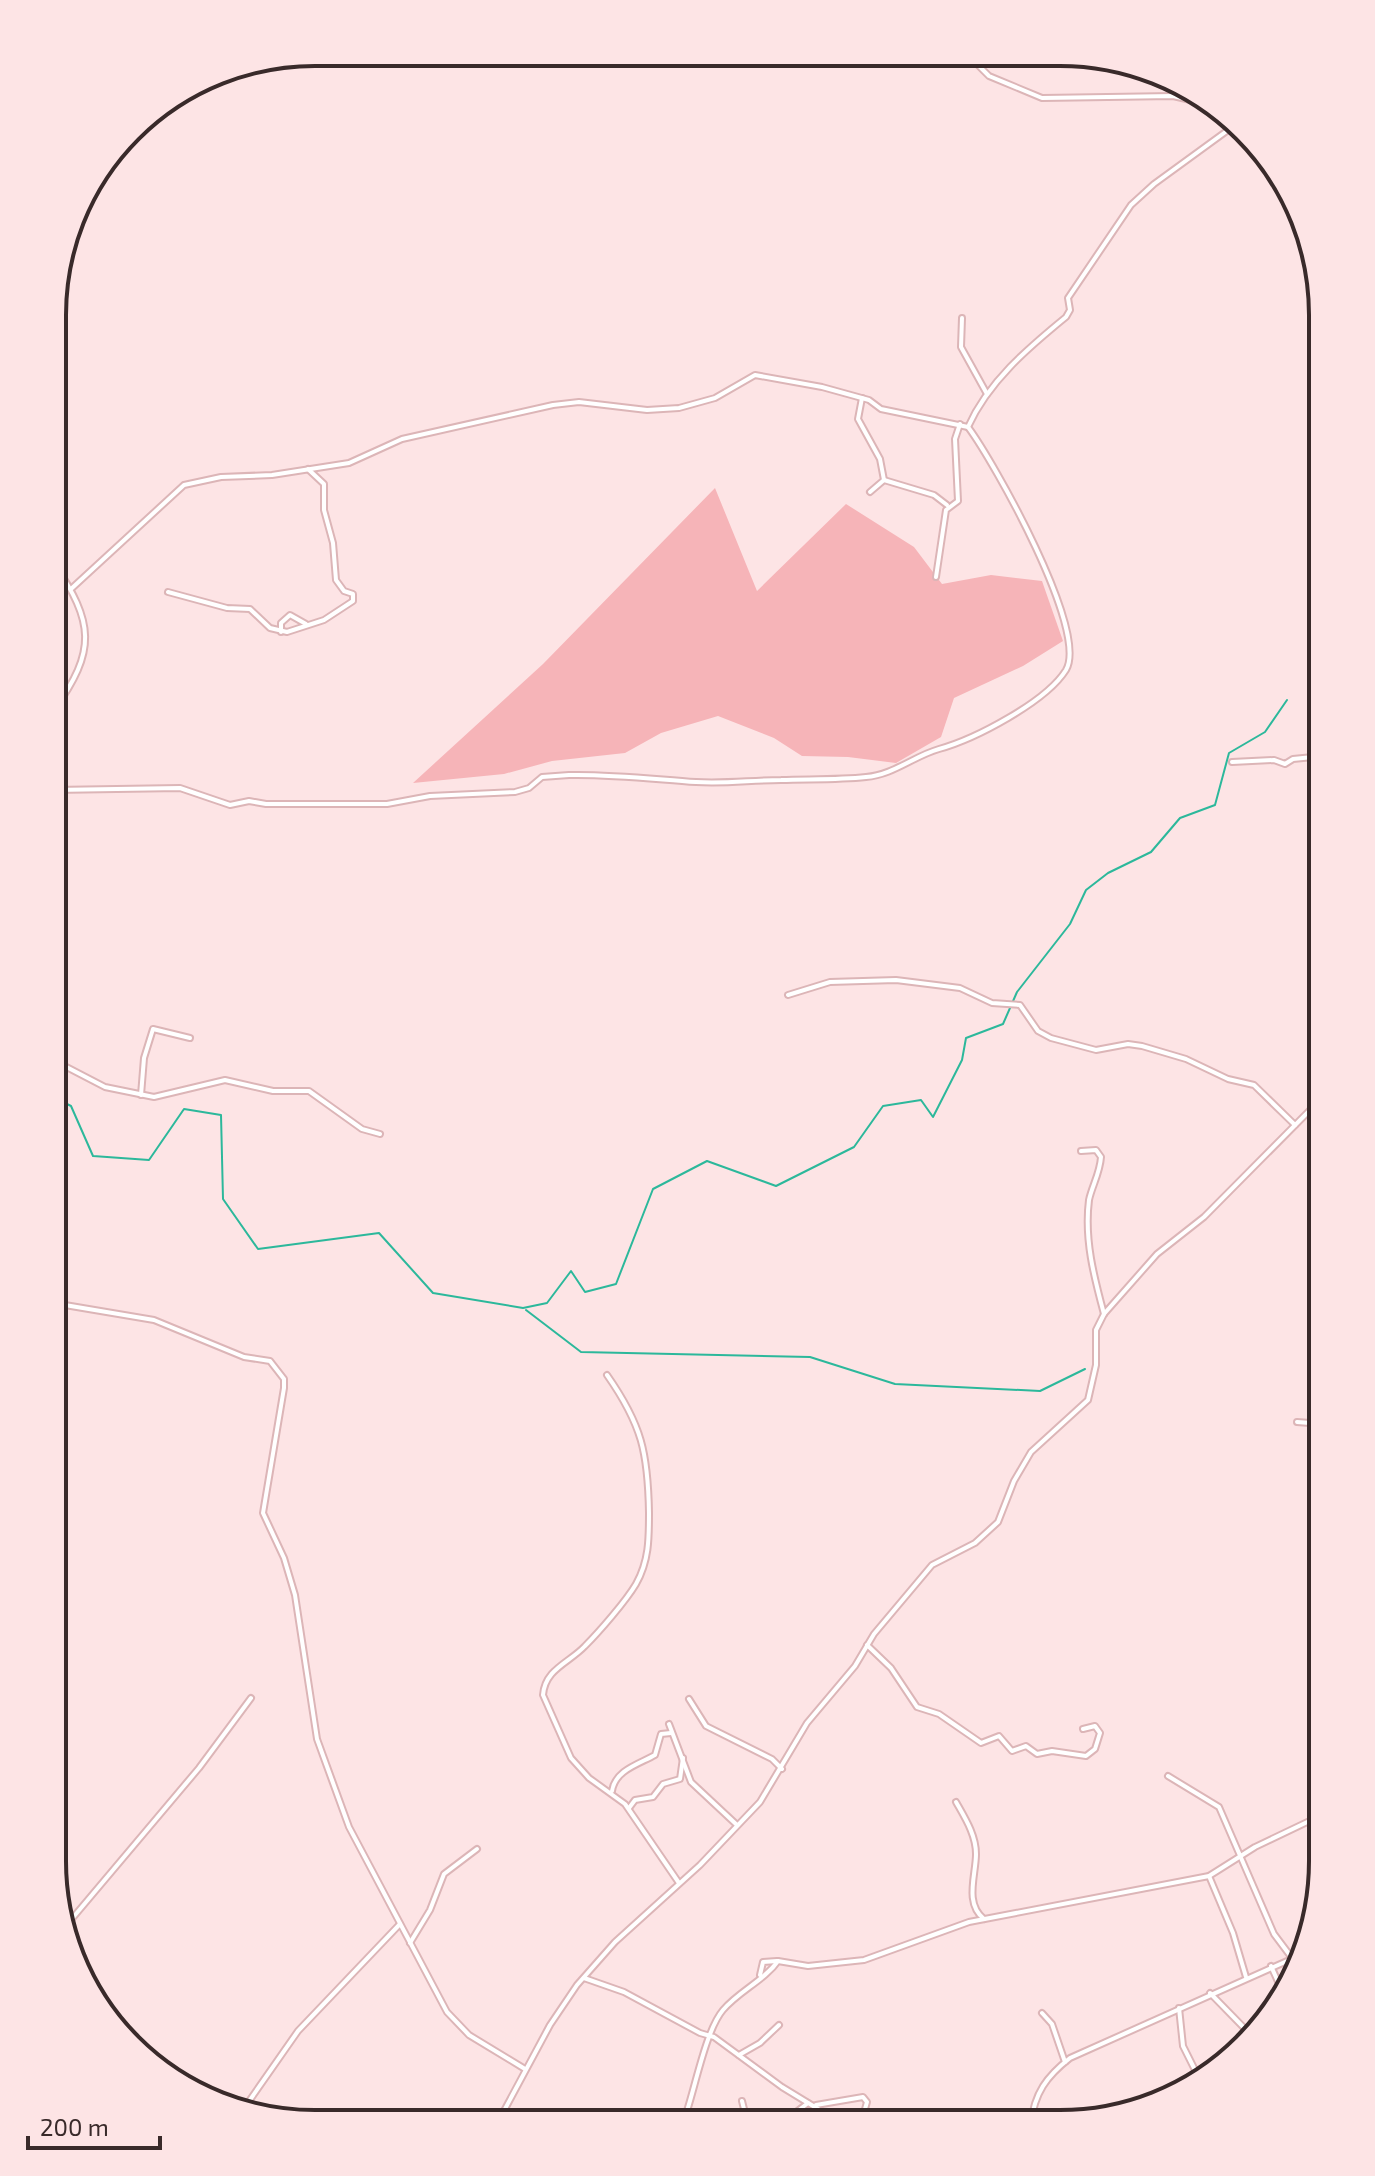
<svg xmlns="http://www.w3.org/2000/svg" width="1375" height="2176" font-family="'Exo 2',sans-serif">
  <rect width="100%" height="100%" fill="#fde4e5"/>
  <!-- green -->
  <path fill="#f6b4b8" d="M715 488 757 591 846 504 914 547 942 584 991 575 1042 581 1063 641 1023 666 954 698 941 737 896 763 848 757 802 756 774 738 718 716 661 733 625 753 552 761 504 774 413 783 543 664Z"/>
  <g fill="none" stroke-linecap="round" stroke-linejoin="round">
    <!-- stream -->
    <g stroke="#2cb89b" stroke-width="2">
      <path d="M53 1097 71 1106 93 1156 149 1160 184 1109 221 1115 223 1199 258 1249 379 1233 433 1293 523 1308 547 1303 571 1271 585 1292 616 1284 653 1189 707 1161 776 1186 854 1147 883 1106 921 1100 933 1117 962 1060 966 1038 1003 1024 1017 992 1070 924 1086 890 1108 873 1151 852 1180 818 1215 805 1229 753 1265 732 1287 700"/>
      <path d="M526 1310 581 1352 810 1357 895 1384 1040 1391 1085 1369"/>
    </g>
    <!-- street casing -->
    <g stroke="#dcb5b7" stroke-width="8">
      <g id="street">
        <path d="M967 54 989 76 1042 98 1173 96 1221 107"/>
        <path d="M962 318 961 347 987 394"/>
        <path d="M862 398 858 419 880 459 884 480 870 492"/>
        <path d="M884 480 934 495 947 505"/>
        <path d="M936 577 946 510 958 501 955 439 960 424"/>
        <path d="M71 589 184 485 221 477 272 475 349 463 402 439 553 405 579 402 647 410 679 408 715 398 755 375 822 387 869 400 881 409 968 427C988 382 1028 348 1066 317L1070 310 1068 298 1131 205 1154 184 1235 125"/>
        <path d="M168 592 227 608 250 609 270 628 287 632 324 620 353 601V594L344 591 336 580 333 543 324 510V484L308 469"/>
        <path d="M281 632V623L290 615 306 624"/>
        <path d="M54 710C97 650 94 623 54 563"/>
        <path d="M1232 762 1274 760 1285 764 1293 759 1323 756"/>
        <path d="M53 790 180 788 230 805 249 801 266 804H387L430 796 515 792 529 788 542 777 569 775C611 774 653 779 696 782 725 784 752 780 781 780 809 779 838 780 866 777 893 775 914 756 939 749 975 739 1046 702 1066 670 1089 631 994 462 968 427"/>
        <path d="M788 995 830 982 896 980 960 988 992 1003 1020 1005 1038 1031 1051 1038 1096 1050 1128 1044 1142 1046 1186 1059 1228 1079 1254 1085 1295 1125"/>
        <path d="M53 1060 105 1087 154 1097 225 1080 273 1091H309L362 1129 380 1134"/>
        <path d="M141 1095 144 1058 153 1029 190 1038"/>
        <path d="M1081 1151 1096 1150 1101 1157C1100 1173 1092 1186 1089 1200 1084 1239 1094 1277 1104 1314"/>
        <path d="M53 1303 154 1320 244 1357 270 1361 284 1379V1388L263 1513 284 1558 295 1595 317 1739 349 1827 447 2012 469 2035 525 2069"/>
        <path d="M607 1375C642 1425 648 1453 649 1513 649 1539 649 1561 636 1584 626 1601 599 1632 585 1646 569 1663 545 1669 543 1695L571 1758 589 1778 625 1804 679 1883"/>
        <path d="M1297 1422 1323 1424"/>
        <path d="M867 1645 891 1668 917 1707 939 1714 981 1743 999 1736 1012 1751 1026 1746 1037 1754 1052 1751 1086 1756 1095 1749 1100 1733 1095 1726 1083 1729"/>
        <path d="M689 1699 706 1726 772 1759 782 1769"/>
        <path d="M669 1724 691 1782 737 1825"/>
        <path d="M1168 1776 1219 1807 1274 1934 1292 1958"/>
        <path d="M612 1791C615 1770 639 1764 655 1755L661 1734 671 1733"/>
        <path d="M956 1802C965 1818 976 1835 976 1854 976 1875 964 1903 984 1919"/>
        <path d="M629 1808 635 1800 653 1797 663 1784 680 1779 683 1758"/>
        <path d="M1209 1876 1233 1933 1246 1977"/>
        <path d="M65 1927 199 1768 251 1698"/>
        <path d="M410 1943 430 1910 444 1874 477 1849"/>
        <path d="M1271 1966 1284 1995"/>
        <path d="M760 1975 763 1962 777 1961"/>
        <path d="M584 1978 624 1992 700 2033 714 2037 782 2087 841 2123"/>
        <path d="M1210 1993 1251 2035"/>
        <path d="M1179 2008 1183 2046 1198 2076"/>
        <path d="M1042 2013 1052 2024 1065 2062"/>
        <path d="M739 2055 760 2043 779 2025"/>
        <path d="M742 2101 746 2117 769 2123"/>
        <path d="M816 2105 863 2097 867 2102 861 2123"/>
        <path d="M245 2107 298 2031 400 1924"/>
        <path d="M498 2122 550 2025 577 1985 615 1942 700 1865 760 1802 807 1723 855 1666 874 1634 932 1565 975 1543 998 1522 1014 1481 1031 1452 1088 1400 1096 1365V1330L1104 1314 1157 1254 1204 1217 1323 1097"/>
        <path d="M683 2123C694 2094 705 2031 723 2010 739 1991 765 1980 778 1961L808 1966 864 1960 969 1922 1209 1876 1255 1847 1322 1815"/>
        <path d="M782 2123 808 2103"/>
        <path d="M1031 2124C1034 2093 1047 2076 1070 2058L1305 1953"/>
      </g>
    </g>
    <!-- street -->
    <use href="#street" stroke="#fff" stroke-width="4"/>
  </g>
  <!-- crop -->
  <path d="M0 0H1375V2176H0ZM315 66H1060A249 249 0 0 1 1309 315V1861A249 249 0 0 1 1060 2110H315A249 249 0 0 1 66 1861V315A249 249 0 0 1 315 66Z" fill="#fde4e5" fill-rule="evenodd"/>
  <path fill="none" stroke="#392a2a" stroke-width="4" d="M315 66H1060A249 249 0 0 1 1309 315V1861A249 249 0 0 1 1060 2110H315A249 249 0 0 1 66 1861V315A249 249 0 0 1 315 66Z"/>
  <!-- scale -->
  <path d="M28 2136v12h132v-12" fill="none" stroke="#392a2a" stroke-width="4"/>
  <text x="40" y="2136" font-size="24" fill="#392a2a" stroke="#fde4e5" stroke-width="6" paint-order="stroke">200 m</text>
</svg>
